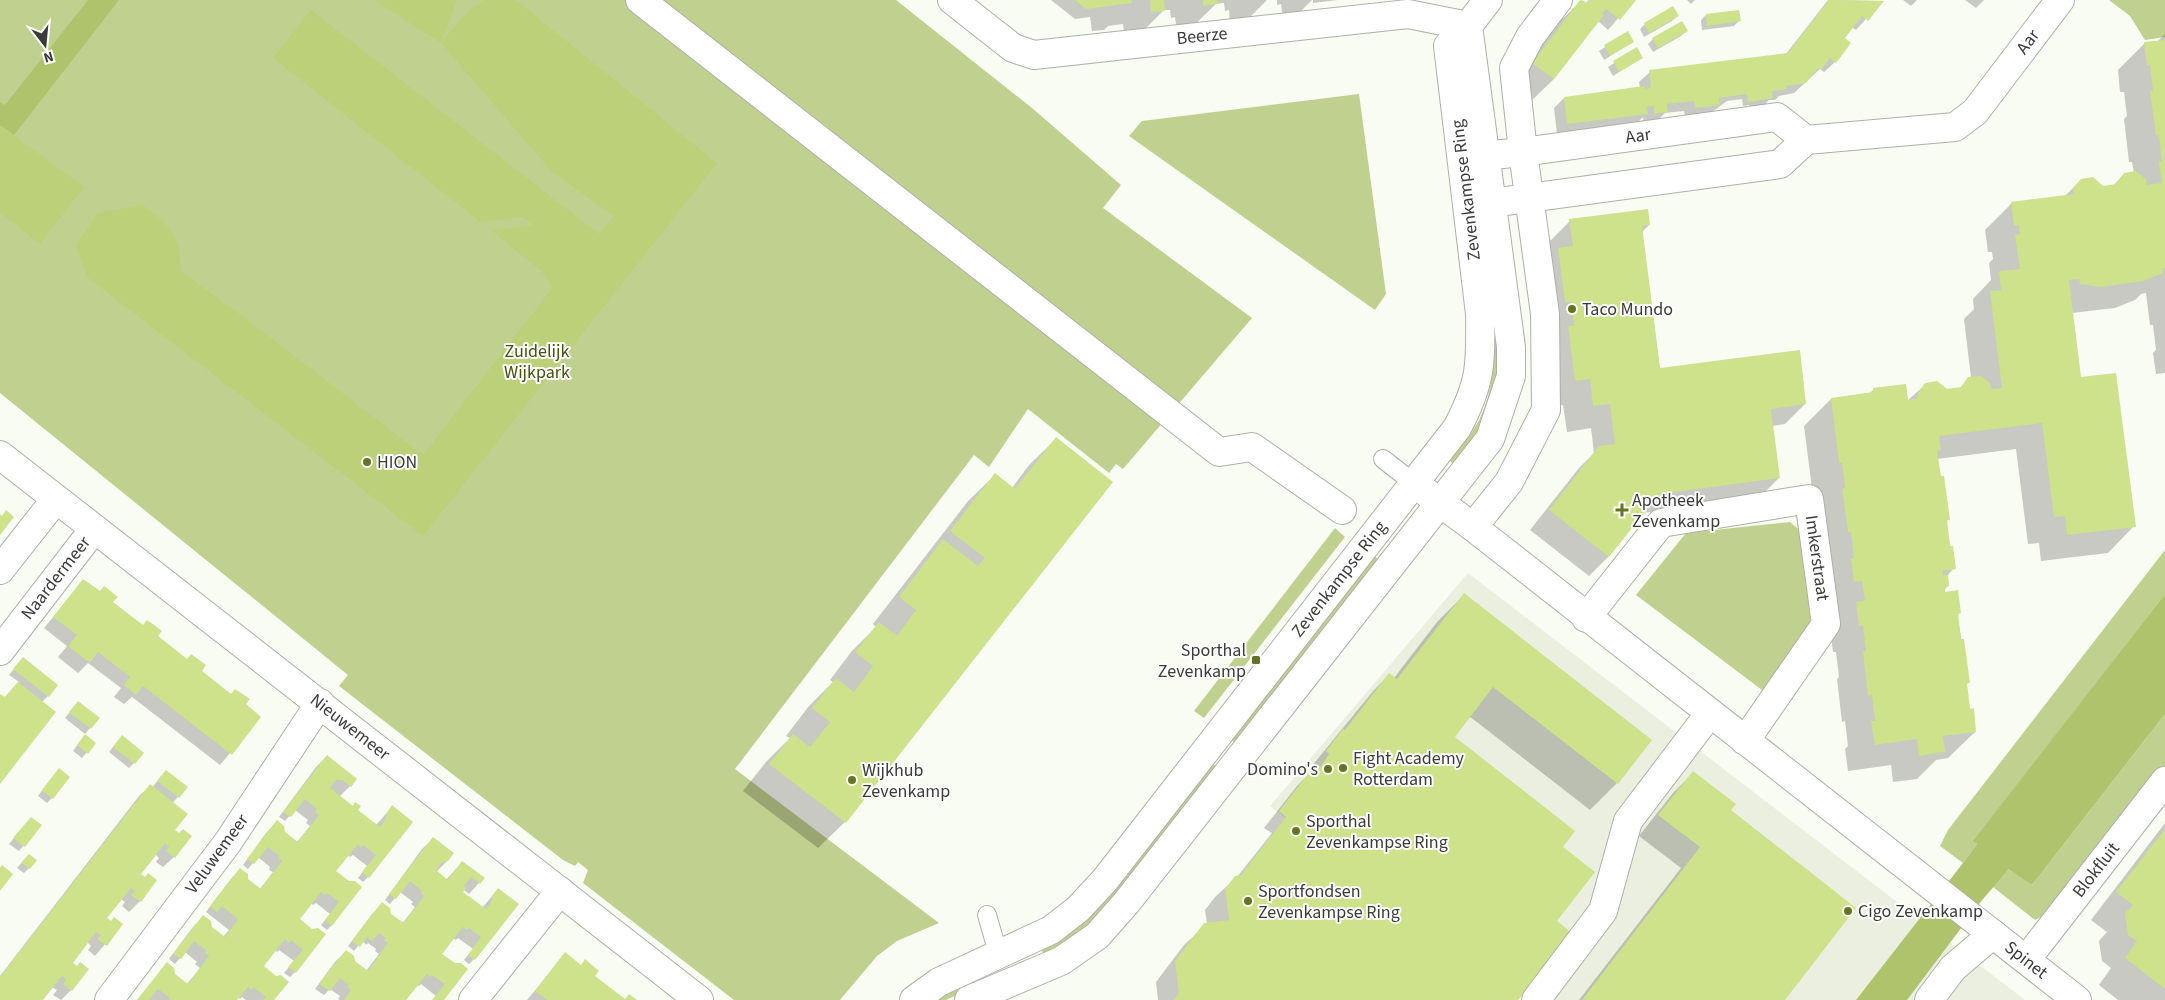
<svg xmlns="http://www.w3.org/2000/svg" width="2165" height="1000" font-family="'Source Sans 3',sans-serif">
  <rect width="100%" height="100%" fill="#f9fcf3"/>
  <!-- built -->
  <path fill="#eaefdf" d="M1468 573 2025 1000H1522L1270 806Z"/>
  <!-- green -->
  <g fill="#c0d08f">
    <path d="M0 0H896L1032 108 1121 185 1103 208 1252 318 1123 469 1116 464 1109 473 1028 409 989 467 974 455 735 769 939 923 897 941 877 956 840 1000H734L583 883 588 870 578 862 575 866 563 860 339 686 348 675 0 393Z"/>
    <path d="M2109 0H2165V37L2145 40 2130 16Z"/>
    <path d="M1359 94 1386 294 1375 310 1129 136 1142 121Z"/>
    <path d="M1491 263 1500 372 1481 429 1454 465 1450 461C1459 448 1471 435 1479 420 1502 377 1492 311 1491 263Z"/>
    <path d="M1790 522 1809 538 1819 627 1766 693 1636 595 1686 533Z"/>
    <path d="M1335 528 1345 537 1204 718 1194 711Z"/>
    <path d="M2165 550V594L1974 841 1977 844 1963 863 1940 846 1948 830Z"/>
    <path d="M1372 553 1382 564 1239 746 1228 737Z"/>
    <path d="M2165 714V767L2054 910 2035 920 1993 887 2010 868 2032 885Z"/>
    <path d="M1209 761 1221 770 1090 932 1046 958 1041 949 1066 936 1092 914Z"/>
    <path d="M971 981 975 987 946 1000H932Z"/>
  </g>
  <!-- forest -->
  <g fill="#bcd07a">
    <path d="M374 0H457L442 41 466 14 484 0H516L717 163 423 536 87 277 76 245 98 213 143 205C159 218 173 227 179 248 181 256 178 263 182 272L241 315 423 455 553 287 541 271 492 231 533 225 522 217 480 222 273 58 311 10 599 234 614 216 552 172 441 43Z"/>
    <path d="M0 125 84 187 40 244 0 213Z"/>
  </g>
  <!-- water -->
  <g fill="#afc36d">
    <path d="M88 0H119L14 135 0 125V102L5 105Z"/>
    <path d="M2165 594V714L2032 885 2009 869 1983 899 1907 1000H1856L1963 863 1977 844 1973 841Z"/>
  </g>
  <!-- shadow -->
  <g fill="#0003">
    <path d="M1051 0H1267L1243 24 1230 25 1229 10 1225 11 1224 3 1216 4 1189 30 1177 32 1175 17 1171 18 1170 10H1164L1137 37 1125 39 1123 24 1108 26 1104 30 1092 31 1090 17 1075 19Z"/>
    <path d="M1277 0H1312L1295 17 1283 19 1281 4 1277 5Z"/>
    <path d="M1313 0H1338L1313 3Z"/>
    <path d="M1582 0 1586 3 1589 0H1634L1608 30 1598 21 1554 79 1527 105 1506 90 1555 26Z"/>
    <path d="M1687 0H1695L1691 4Z"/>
    <path d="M1828 0 1882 1 1856 30 1852 27 1844 38 1849 43 1835 62 1824 72 1820 69 1794 93 1779 96 1775 100H1769L1761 109 1750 110 1749 105 1743 106 1742 99 1727 101 1708 115 1685 118 1684 111 1665 113 1656 122 1644 124 1643 117 1636 124 1557 134 1554 108 1564 98 1640 88 1639 82 1650 72 1786 54Z"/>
    <path d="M1903 0H1917L1911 6Z"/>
    <path d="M1965 0H1984L1976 8Z"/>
    <path d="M1706 15 1739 21 1734 26 1702 30 1701 20Z"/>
    <path d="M1677 16 1672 21 1644 37 1640 29 1645 24Z"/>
    <path d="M1686 31 1681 36 1653 52 1648 44 1653 39Z"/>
    <path d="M1627 33 1632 42 1604 60 1599 51Z"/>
    <path d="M2165 34V373L2156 374 2153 353 2156 350 2153 325H2150L2146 293 2141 294 2135 300 2115 308 2072 313 2080 379 2134 526 2108 553 2041 561 2039 543 2028 544 2016 449 1937 459 1948 520 1946 522 1954 568 1947 576 1948 586 1944 590 1960 613 1957 615 1969 682 1966 685 1969 710 1975 732 1948 758 1936 760 1917 779 1893 782 1891 765 1848 771 1845 749 1848 746 1845 721 1842 722 1837 679 1839 677 1836 652H1833L1804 426 1831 399 1869 394 1874 389 1907 401 1926 384 1947 390 1959 389 1971 378 1964 319 1974 309 1973 299 1991 280 1989 263 1993 259 1992 252H1988L1985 230 2012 203 2065 196 2081 180 2103 187 2113 186 2124 174 2134 173 2132 162H2129L2124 119 2127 116 2124 92H2120L2118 70 2145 43 2157 42Z"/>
    <path d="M1636 49 1641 58 1613 76 1608 67Z"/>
    <path d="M1570 221 1649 225 1642 232 1660 370 1805 404 1785 424 1772 426 1779 478 1759 498 1642 513 1609 556 1589 576 1530 530 1579 468 1594 453 1591 428 1567 432 1563 405 1549 407 1543 248Z"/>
    <path d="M1056 439 845 822 818 848 743 791 766 762 790 738 786 736 809 706 833 682 830 680 852 651 876 627 873 624 968 501 995 475 1012 488 1029 465Z"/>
    <path d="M84 580 260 717 220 765 132 697 124 704 114 697 121 688 88 663 78 673 58 657 67 646 44 628Z"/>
    <path d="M1464 595 1650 740 1617 783 1590 810 1469 716 1453 737 1561 847 1556 921 1517 1000H1158L1156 982 1184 945 1207 924 1205 910 1215 897 1237 877 1272 833 1264 828 1297 786 1314 769 1311 767 1374 690 1389 675 1394 678 1437 622Z"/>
    <path d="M18 664 48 696 42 702 0 782V696L4 698 19 682 9 675Z"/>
    <path d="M73 708 90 728 85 734 65 718Z"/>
    <path d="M80 741 95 743 82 758 73 751Z"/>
    <path d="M117 742 134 763 129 768 109 752Z"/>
    <path d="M327 756 350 786 339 797 356 810 376 825 392 807 382 860 368 877 363 882 358 878 367 866 353 855 350 857 348 855 335 871 349 882 332 925 327 930 321 925 330 914 316 903 313 905 311 903 298 919 312 930 324 935 295 972 290 977 284 973 294 961 279 950 277 952 275 950 262 966 273 1000H246L242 997 240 999 238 997 236 1000H137L167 964 174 975 187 984 200 968 195 964 197 962 185 952 175 964 169 959 193 927 203 917 210 928 223 937 229 930 206 912 230 880 240 869 247 880 260 889 273 872 269 870 270 867 258 857 248 869 243 865 266 833 277 822 284 832 297 842 310 826 306 823 308 820 295 810 285 821 279 817 316 767Z"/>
    <path d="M1693 773 1729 811 1783 1000H1579L1681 868 1639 836 1673 793Z"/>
    <path d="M54 775 52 798 47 803 38 796Z"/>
    <path d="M161 776 178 797 172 803 174 857 163 867 156 862 159 858 155 854 139 874 140 901 129 912 122 906 125 902 121 899 105 919 111 923 121 925 95 956 88 950 91 946 87 942 71 963V990L61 1000 53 995 57 990 52 987 42 1000H0V976L139 796 150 786 152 788Z"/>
    <path d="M2165 823V1000H2118L2099 985 2111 968 2102 961 2099 941 2107 932 2091 920Z"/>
    <path d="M26 824 40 825 19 851 9 844Z"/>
    <path d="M433 839 447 861 436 872 446 880 462 862 479 883 469 894 464 890 462 892 482 908 498 889 474 959 469 964 464 960 473 949 458 938 456 940 453 938 441 954 455 965 442 1000H433L436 996 421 984 419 986 417 985 405 1000H340L338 999 340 996 330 989 324 995 315 989 335 962 346 951 353 962 366 971 379 954 375 951 376 949 368 943 367 945 362 941 354 951 348 946 372 914 383 904 390 915 402 924 415 907 411 904 413 902 400 892 390 904 385 900 422 849Z"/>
    <path d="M24 860 29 868 24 873 17 868Z"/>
    <path d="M565 954 593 976 624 1000H527Z"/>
  </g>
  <!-- building -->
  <g fill="#cde28b">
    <path d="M1075 0H1131L1132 3 1086 9Z"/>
    <path d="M1150 0H1164L1165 11 1151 12Z"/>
    <path d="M1203 0H1217L1218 4 1203 6Z"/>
    <path d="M1580 0 1588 3 1590 0H1636L1620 20 1606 9 1602 14 1604 15 1554 79 1532 63Z"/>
    <path d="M1829 0 1884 1 1868 21 1862 16 1845 38 1851 43 1836 63 1830 58 1821 70 1818 68 1806 83 1786 86 1787 89 1772 91 1773 98 1748 102 1747 94 1719 98 1720 105 1695 108 1694 101 1667 104 1668 112 1654 114V106L1647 107 1648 114 1567 124 1564 97 1644 86 1645 89 1651 87 1649 70 1788 53Z"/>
    <path d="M1673 6 1679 16 1649 33 1644 23Z"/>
    <path d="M1739 10 1741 21 1707 26 1706 14Z"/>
    <path d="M1682 21 1688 31 1658 48 1652 38Z"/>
    <path d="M1628 31 1634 42 1610 56 1604 45Z"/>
    <path d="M2165 40V268H2162L2163 273 2143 281 2101 287 2080 284 2079 279 2069 280 2081 377 2116 373 2136 527 2067 535 2065 516 2054 517 2042 423 1939 436 1941 450 1937 451 1941 476H1944L1950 520H1947L1950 546H1953L1956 569 1943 571V575H1948L1949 586 1945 587V592L1958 590 1961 613H1958L1961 639H1964L1970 683H1967L1970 709 1974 708 1976 732 1943 736 1945 752 1919 756 1917 739 1875 745 1871 721H1875L1872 695 1868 696 1863 651H1866L1863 625 1859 626 1856 602 1865 601 1862 581 1854 582 1851 559 1854 558 1851 532H1848L1842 489 1845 488 1842 463H1839L1831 398 1873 392V388L1906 384 1908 400 1918 398V393L1925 383 1937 381 1947 389 1961 387 1968 377 1981 376 1990 383 1991 389 2002 388 1990 291 2001 290 1999 271 2020 269 2015 235 2020 234 2019 225 2014 226 2011 202 2074 194 2073 188 2081 179 2093 177 2103 186 2116 184 2124 173 2136 171 2146 179V185L2162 183 2159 161H2162L2159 135 2156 136 2150 91H2153L2150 65 2147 66 2144 42Z"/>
    <path d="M1637 47 1643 58 1619 72 1613 61Z"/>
    <path d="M1648 209 1650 225 1642 226 1660 368 1800 350 1806 404 1771 409 1780 478 1659 494 1609 557 1549 510 1599 446 1615 444 1610 404 1593 406 1590 379 1575 381 1568 326H1574L1571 302H1565L1558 248 1573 246 1569 219Z"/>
    <path d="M1056 437 1113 482 846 823 769 764 793 734 810 747 830 722 812 708 836 678 854 692 873 666 855 652 879 622 897 636 916 610 899 597 943 539 978 566 985 558 950 531 995 473 1015 489Z"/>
    <path d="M6 510 14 517 0 535V514L2 516Z"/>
    <path d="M83 579 100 591 104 586 118 597 113 602 143 625 147 620 154 625 162 631 158 636 187 659 191 654 206 665 202 671 231 694 235 689 250 699 246 704 261 717 232 755 143 686 136 695 124 685 130 677 98 652 90 663 68 646 77 635 53 617Z"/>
    <path d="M1464 593 1652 740 1618 784 1493 687 1455 737 1575 831 1563 847 1595 872 1557 921 1571 932 1518 1000H1174L1179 993 1175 961 1204 923 1229 920 1225 889 1235 876 1241 875 1286 817 1279 811 1312 769 1316 771 1322 765 1329 754 1326 751 1343 729 1345 730 1389 673 1397 679Z"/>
    <path d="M23 657 58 685 49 697 13 669Z"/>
    <path d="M18 682 56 712 0 784V694L5 697Z"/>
    <path d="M78 701 100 718 91 729 69 712Z"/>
    <path d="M85 734 96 743 88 754 77 745Z"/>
    <path d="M122 735 144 753 135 764 113 747Z"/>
    <path d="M327 755 357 779 351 787 342 780H336L330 788 353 806 355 802 361 806 358 810 380 827 386 819V814L392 805 413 822 410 826 369 878 362 872 376 855 363 845 362 848 358 844 336 871 349 881H355L362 887 332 926 325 920 339 902 327 893 325 895 321 892 300 919 312 929 318 928 326 934 296 973 288 967 303 950 291 940 289 943 285 939 264 966 276 976 281 975 289 982 274 1000H263L266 997 253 987 252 990 248 987 237 1000H169L170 998 158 989 149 1000H137L167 962 174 968 175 974 188 984 209 956 205 953 207 951 194 941 181 959 173 954 203 915 211 921 212 927 225 937 238 919 222 906 217 912 210 906 240 868 248 874V879L261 889 282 861 278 858 280 856 268 847 254 864 247 859 277 820 284 826 285 832 298 842 319 815 315 812 317 809 305 799 291 817 283 812Z"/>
    <path d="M59 768 70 777 53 799 42 790Z"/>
    <path d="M166 770 188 787 179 798 157 781Z"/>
    <path d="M1693 771 1736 804 1731 810 1856 908 1785 1000H1582L1700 847 1658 815Z"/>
    <path d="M150 784 188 814 175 830 179 833 183 829 192 836 175 858 166 851 169 847 165 843 153 859 141 874 145 877 148 873 157 880 141 902 131 895 135 891 131 888 107 918 111 921 114 917 123 924 107 946 97 939 101 935 96 932 73 963 77 966 80 962 89 969 72 991 63 984 66 979 62 976 43 1000H0V977Z"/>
    <path d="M31 817 42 825 25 847 13 838Z"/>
    <path d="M2165 829V989L2125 958 2137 941 2128 935 2125 913 2133 905 2116 892Z"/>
    <path d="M433 837 454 853 448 861 442 862 436 870 448 880 462 861 485 878 480 884 471 877 464 886 466 888 463 892 486 909 492 901V896L498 888 519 904 475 960 468 955 481 937 469 928 467 930 463 927 442 954 455 963H461L468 969 444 1000H432L445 984 432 975 430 977 427 974 406 1000H344L351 990 347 987 349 985 340 978 330 991 319 984 346 950 354 956 355 961 368 971 388 943 384 940 386 938 379 933 372 941 367 937 360 947 352 941 382 902 390 908 391 914 404 923 424 896 421 893 422 891 410 881 396 899 389 894Z"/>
    <path d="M29 854 37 860 30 869 21 863Z"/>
    <path d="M2 865 13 874 0 891V868Z"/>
    <path d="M565 952 581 965 585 959 599 971 595 976 625 999 629 994 637 1000H547L535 991Z"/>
  </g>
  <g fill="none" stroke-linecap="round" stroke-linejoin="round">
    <!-- lane casing -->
    <g stroke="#adb0a8" stroke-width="20">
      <g id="lane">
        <path d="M1383 459 1415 484"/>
        <path d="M987 915 998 953"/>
      </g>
    </g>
    <!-- street casing -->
    <g stroke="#adb0a8" stroke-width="30">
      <g id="street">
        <path d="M640 0 1219 452 1252 447 1342 510"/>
        <path d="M952 0 1013 48 1034 55 1408 14 1468 26"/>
        <path d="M1806 140 1955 127 1975 112 2060 0"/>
        <path d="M1462 158 1523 152 1777 117 1806 140 1780 164 1469 206"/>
        <path d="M0 455 699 1000"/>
        <path d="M1415 484 1473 527 2077 1000"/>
        <path d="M1473 527 1509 482 1546 410 1545 314 1523 152 1514 68 1530 37 1558 0"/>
        <path d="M0 570 56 499"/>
        <path d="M1586 618 1661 523 1809 499 1826 624 1745 741"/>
        <path d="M0 651 94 529"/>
        <path d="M2026 960 2165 781"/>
        <path d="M109 1000 228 842 320 703"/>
        <path d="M473 1000 560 891"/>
        <path d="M1536 1000 1603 911 1628 821 1710 713"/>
        <path d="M1929 1000 1953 968 1993 934"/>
      </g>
    </g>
    <!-- secondary casing -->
    <g stroke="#adb0a8" stroke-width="30">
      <g id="secondary">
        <path d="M914 1000 939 982 1051 930 1078 909 1105 880 1457 428C1481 383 1481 364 1480 314L1448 46 1468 26 1488 0"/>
        <path d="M969 1000 1061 961 1097 936 1127 902 1490 439 1511 376V347L1468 26"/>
      </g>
    </g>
    <!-- lane -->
    <use href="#lane" stroke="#fff" stroke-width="18"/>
    <!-- street -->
    <use href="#street" stroke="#fff" stroke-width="28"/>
    <!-- secondary -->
    <use href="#secondary" stroke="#fff" stroke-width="28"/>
  </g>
  <!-- markers -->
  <g fill="#647421" stroke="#fff" stroke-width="2">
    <circle cx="1572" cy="309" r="5"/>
    <circle cx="367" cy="462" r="5"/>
    <path d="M1619.5 502.5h5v5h5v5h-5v5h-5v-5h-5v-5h5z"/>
    <rect x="1251" y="655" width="10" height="10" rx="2.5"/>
    <circle cx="1343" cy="768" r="5"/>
    <circle cx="1328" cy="769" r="5"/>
    <circle cx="852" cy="780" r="5"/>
    <circle cx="1296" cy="831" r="5"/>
    <circle cx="1248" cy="901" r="5"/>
    <circle cx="1848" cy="911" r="5"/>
  </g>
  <g text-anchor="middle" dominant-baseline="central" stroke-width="4" stroke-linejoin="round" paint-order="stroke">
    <!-- street labels -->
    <g font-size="18" fill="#3b3c39" stroke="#fff">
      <text transform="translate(1202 36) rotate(-6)">Beerze</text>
      <text transform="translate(2028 42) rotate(-53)">Aar</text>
      <text transform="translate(1638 136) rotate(-8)">Aar</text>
      <text transform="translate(1466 190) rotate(-97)">Zevenkampse Ring</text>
      <text transform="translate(1817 558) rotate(82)">Imkerstraat</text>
      <text transform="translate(56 578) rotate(-52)">Naardermeer</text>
      <text transform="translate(1339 579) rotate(-52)">Zevenkampse Ring</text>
      <text transform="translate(350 727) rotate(38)">Nieuwemeer</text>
      <text transform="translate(217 854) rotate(-54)">Veluwemeer</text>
      <text transform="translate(2096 870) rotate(-52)">Blokfluit</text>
      <text transform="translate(2026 960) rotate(38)">Spinet</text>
    </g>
    <!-- poi labels -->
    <g font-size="18" fill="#3b3c39" stroke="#fff" text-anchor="start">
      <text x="1582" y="309">Taco Mundo</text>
      <text x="377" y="462">HION</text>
      <text x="1632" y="500">Apotheek<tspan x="1632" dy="21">Zevenkamp</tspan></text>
      <text x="1246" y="650" text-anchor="end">Sporthal<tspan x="1246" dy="21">Zevenkamp</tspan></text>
      <text x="1353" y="758">Fight Academy<tspan x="1353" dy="21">Rotterdam</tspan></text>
      <text x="1318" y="769" text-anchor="end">Domino's</text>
      <text x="862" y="770">Wijkhub<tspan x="862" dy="21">Zevenkamp</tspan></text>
      <text x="1306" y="821">Sporthal<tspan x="1306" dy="21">Zevenkampse Ring</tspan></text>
      <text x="1258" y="891">Sportfondsen<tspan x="1258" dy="21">Zevenkampse Ring</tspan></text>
      <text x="1858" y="911">Cigo Zevenkamp</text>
    </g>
    <!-- park labels -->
    <g font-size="18" fill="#455111" stroke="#fff">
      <text x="537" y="351">Zuidelijk<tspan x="537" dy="21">Wijkpark</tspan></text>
    </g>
  </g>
  <!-- north arrow -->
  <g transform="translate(45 45) rotate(164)" stroke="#ffffff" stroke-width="4" paint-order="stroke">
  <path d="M0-4L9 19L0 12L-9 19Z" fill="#3b3c39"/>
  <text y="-8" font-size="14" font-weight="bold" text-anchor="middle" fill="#3b3c39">N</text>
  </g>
</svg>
